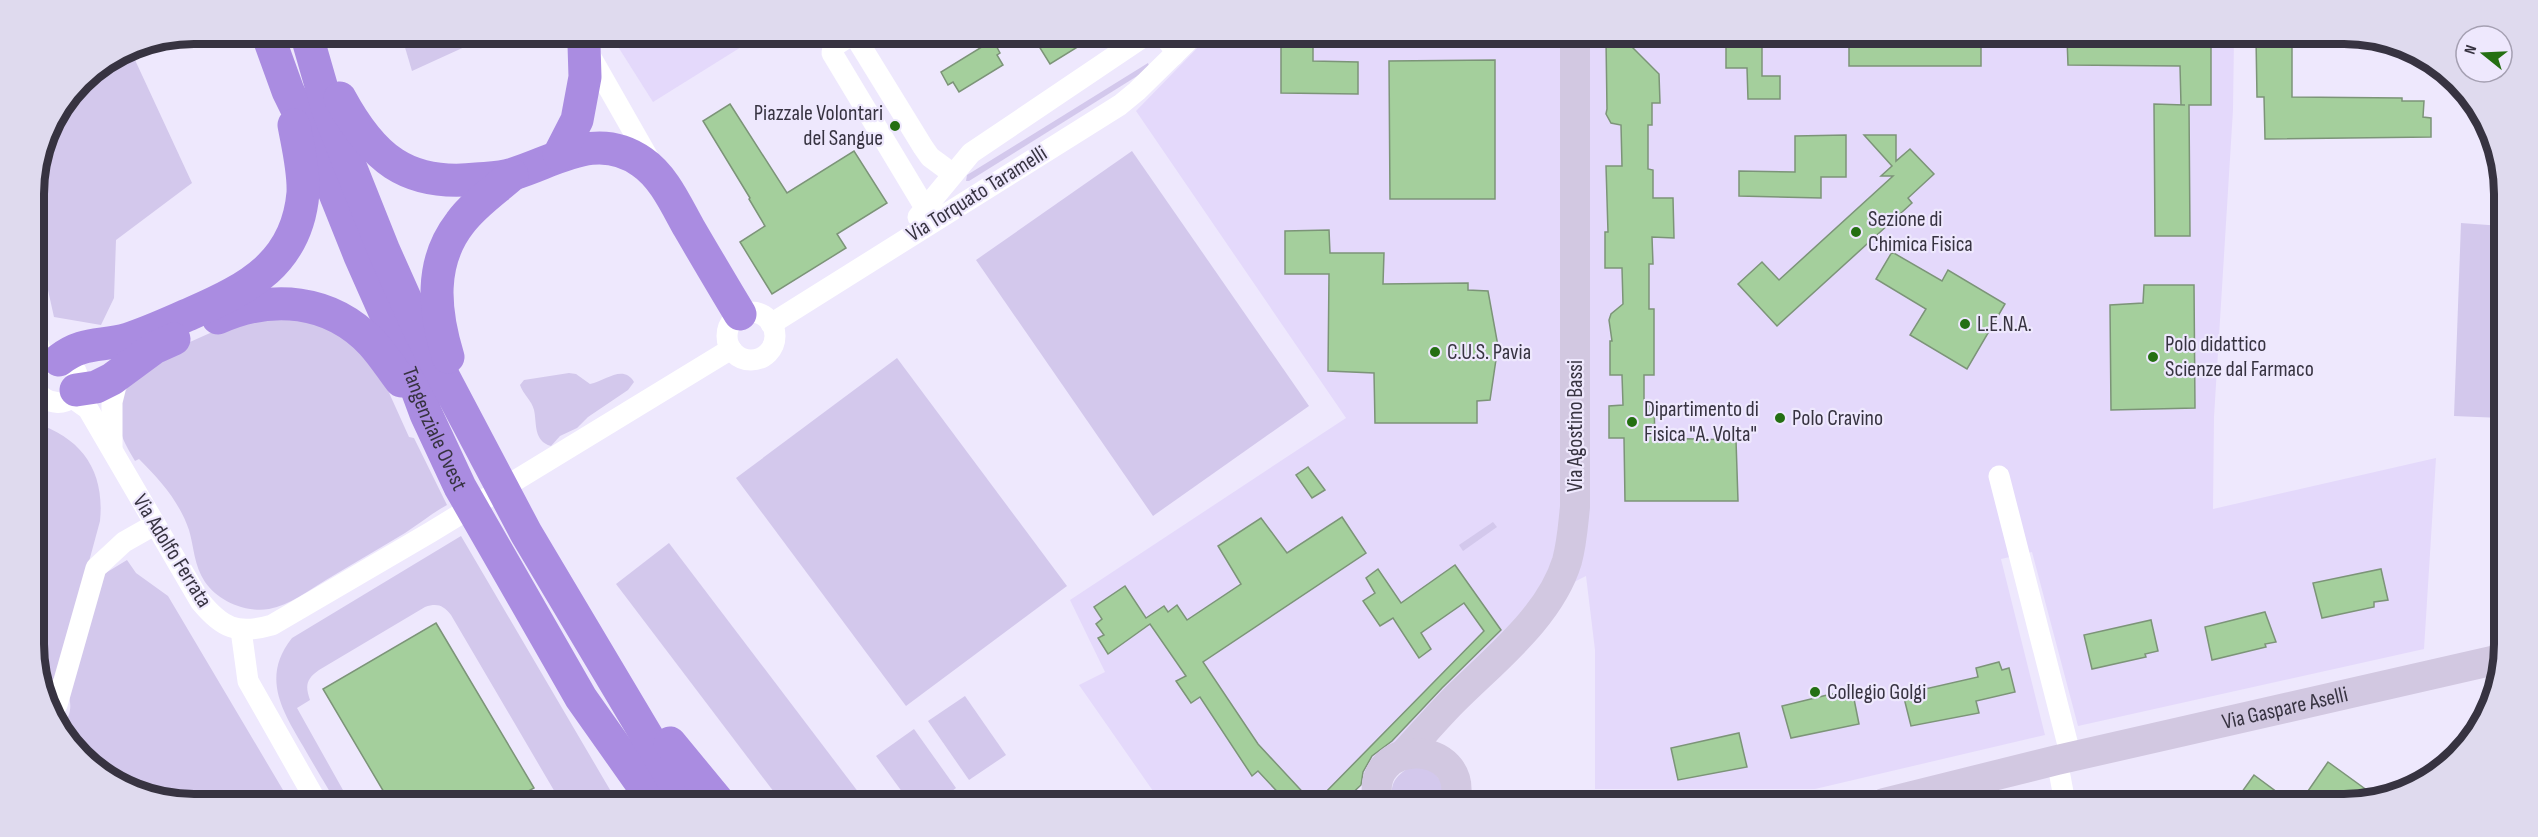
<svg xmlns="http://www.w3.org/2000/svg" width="2538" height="837" font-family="'Sofia Sans Condensed',sans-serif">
  <rect width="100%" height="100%" fill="#eee8fd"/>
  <!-- built -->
  <g fill="#e4d9fb">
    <path d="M610 34H762L653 102Z"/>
    <path d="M1209 36 2234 38 2233 110 2214 417 2213 509 2436 458 2424 649 2078 726 2032 552 2001 559 2045 735 1815 789H1595V650L1586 576 1566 586 1344 801H1160L1079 685 1105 672 1070 600 1346 418 1136 111Z"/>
  </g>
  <!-- green -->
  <g fill="#d3c8ec">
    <path d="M401 34H493L412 71Z"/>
    <path d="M129 47 192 183 116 240 114 298 101 325 54 317 34 227 33 183 45 132 80 80Z"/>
    <path d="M1148 63 1150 68 969 181H966L967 175Z"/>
    <path d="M1132 151 1309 406 1153 516 976 260Z"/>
    <path d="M2461 223 2502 226 2501 418 2454 416Z"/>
    <path d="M246 317 319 318 377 366 409 437 414 438 447 505C432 513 419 524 405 533 379 549 352 564 326 580 309 590 290 605 269 609 246 613 218 601 205 582 194 566 194 547 189 530 179 501 160 480 139 459L135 461C114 426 118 424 125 386L163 354Z"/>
    <path d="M897 358 1067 586 906 706 736 478Z"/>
    <path d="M569 373 576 374 590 384C606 381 623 364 634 382L628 390 588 417 577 428 560 436 551 446C533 441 537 423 534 410 532 401 523 394 520 385L524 380Z"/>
    <path d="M35 423C82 438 105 471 100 521L58 676 41 686 36 674V615L46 574 35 553Z"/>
    <path d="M1493 522 1497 527 1463 551 1459 545Z"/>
    <path d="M461 536 616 800 559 799 451 615C443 605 437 603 425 607L319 670C306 679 305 686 310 700L297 708 348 799H334C324 781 313 764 303 746 282 710 261 677 292 638Z"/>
    <path d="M669 543 859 793 850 800H780L616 584Z"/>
    <path d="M127 560 136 573 168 596 283 790 293 799 152 798 73 750 62 726C72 715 72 704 67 690L99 577Z"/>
    <path d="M965 696 1006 755 969 780 928 721Z"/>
    <path d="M914 729 956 788 940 800H908L876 756Z"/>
    <path d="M1411 766 1431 769 1444 785 1442 802 1392 801C1390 782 1395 777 1411 766Z"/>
  </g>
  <!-- building -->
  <g fill="#a4cf9c" stroke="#7c9478" stroke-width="1.5">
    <path d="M1032 35H1097L1050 64Z"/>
    <path d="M1281 36H1313V61L1358 62V94L1281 93Z"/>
    <path d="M1726 37H1762V76H1780V99H1748L1747 68H1726Z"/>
    <path d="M1849 37 1981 38V66H1849Z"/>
    <path d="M2067 38H2124V42H2211V105H2189L2190 236H2155L2154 104 2185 105H2181L2180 66 2068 65Z"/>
    <path d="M2256 38H2292V97L2402 98V101H2424L2423 117 2431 118V137L2265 139 2264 97H2257Z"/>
    <path d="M993 40 1000 53 997 55 1003 65 959 92 953 82 948 85 941 72Z"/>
    <path d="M1606 40H1625L1659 74 1660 103H1652V125H1648V169L1653 170V198H1673L1674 238 1652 237 1653 264H1649V309H1654V375H1644V406H1654L1655 438 1736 440 1738 501H1625L1624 438H1609V406L1623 405 1622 375H1610V341H1612L1609 320 1611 314 1623 304 1622 268H1605V232H1608L1606 166H1622L1621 125 1611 123 1606 114 1607 109Z"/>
    <path d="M1495 60V199H1390L1389 61Z"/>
    <path d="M730 104 787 193 854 151 887 203 837 234 846 248 772 294 740 242 765 226 749 199 750 198 703 121Z"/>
    <path d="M1846 135V177H1821V198L1739 196V171L1795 172V136Z"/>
    <path d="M1864 135H1896V161L1910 149 1934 174 1908 198 1912 203 1777 326 1738 284 1762 262 1779 280 1893 176H1881L1892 166Z"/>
    <path d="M1329 230 1330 253H1384L1383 284 1468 283V290L1488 291 1498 346 1490 400 1477 401V423H1375L1374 373 1328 371 1329 274H1285V231Z"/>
    <path d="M1892 252 1942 281 1948 270 2005 304 1967 369 1910 335 1926 309 1876 279Z"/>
    <path d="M2144 285H2194L2195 408 2111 410 2110 305 2143 303Z"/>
    <path d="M1308 467 1325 490 1312 498 1296 475Z"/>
    <path d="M1342 517 1366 553 1203 662 1258 744 1311 801H1286L1258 771 1252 776 1200 697 1191 703 1176 681 1186 676 1150 624 1108 654 1098 638 1104 635 1096 624 1102 619 1094 607 1125 586 1146 618 1164 606 1168 612 1177 605 1187 620 1241 584 1218 546 1261 518 1287 553Z"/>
    <path d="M1455 565 1501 630 1442 688 1392 741 1372 756 1363 772 1361 785 1344 801H1317L1484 631 1464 603 1421 633 1431 649 1419 658 1393 618 1380 626 1363 601 1375 593 1366 578 1378 569 1401 603Z"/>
    <path d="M2381 569 2388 600 2374 602V607L2322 618 2313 583Z"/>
    <path d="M2265 612 2276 642 2265 644 2266 647 2212 660 2205 627Z"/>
    <path d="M2151 620 2158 651 2145 654 2146 657 2092 669 2084 635Z"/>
    <path d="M436 623 534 788 514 799H388L323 689Z"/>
    <path d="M1999 662 2002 670 2009 668 2015 692 1976 701 1979 713 1911 726 1903 694 1978 677 1976 668Z"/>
    <path d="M1852 689 1859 724 1791 738 1782 706Z"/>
    <path d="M1739 733 1747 767 1678 780 1671 748Z"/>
    <path d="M2328 762 2375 796 2355 804H2299Z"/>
    <path d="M2254 775 2293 804 2234 803Z"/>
  </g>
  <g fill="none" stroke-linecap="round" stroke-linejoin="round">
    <!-- street -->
    <g stroke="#fff" stroke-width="21">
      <path d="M1162 35 1172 46 1174 55"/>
      <path d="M588 52 653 166"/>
      <path d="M918 217 971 153 1146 35"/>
      <path d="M933 221 832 53 833 47 850 36 856 38 923 147 930 157 953 174"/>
      <circle cx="751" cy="336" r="24"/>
      <path d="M771 324 1120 105 1137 91 1193 36"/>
      <path d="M34 329 44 363"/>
      <path d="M34 378C43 350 81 357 78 384 75 410 41 407 34 385"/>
      <path d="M71 397 88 409 200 601C222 628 237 635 272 625L431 532 731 349"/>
      <path d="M112 447V402L116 386 126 371"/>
      <path d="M1999 476 2071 757"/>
      <path d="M241 630 248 681 315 799"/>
      <path d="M57 705 96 568 124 542 154 525"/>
      <path d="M2057 760 2065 803"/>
    </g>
    <!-- secondary -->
    <g stroke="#d2c8e1" stroke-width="30">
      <path d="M1404 754C1421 736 1437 717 1454 700 1494 660 1550 617 1567 561 1572 543 1573 525 1575 507V37"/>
      <path d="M1378 801C1364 737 1470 738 1455 802"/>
      <path id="s1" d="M1884 803 2057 760 2500 659"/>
    </g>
    <!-- highway -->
    <g stroke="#aa8ce1" stroke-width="33">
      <path id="s2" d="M267 33 288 91 320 156 360 256 406 360 426 414 460 487 581 698 653 800"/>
      <path d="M306 33 329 113 384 251 421 334 526 533 685 800"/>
      <path d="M340 98C372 157 406 187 477 179 488 178 502 178 513 174 556 161 597 130 642 162 664 177 676 205 689 228 706 257 723 286 740 314"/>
      <path d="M559 155 577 120 585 77 584 45"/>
      <path d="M218 318C272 294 330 299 372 343 383 355 391 368 401 381"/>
      <path d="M448 357C434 311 429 263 460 223 474 204 495 190 512 175"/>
      <path d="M59 360C83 341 101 347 128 339 150 332 171 322 192 313 249 288 297 263 303 193 304 171 298 147 294 125"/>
      <path d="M76 390 96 387 112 379 154 348 174 339"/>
      <path d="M670 743 717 800"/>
    </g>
  </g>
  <!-- markers -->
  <g fill="#246f12" stroke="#eee8fd" stroke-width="2">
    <circle cx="895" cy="126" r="6"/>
    <circle cx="1856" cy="232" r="6"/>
    <circle cx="1965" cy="324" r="6"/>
    <circle cx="1435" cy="352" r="6"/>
    <circle cx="2153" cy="357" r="6"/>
    <circle cx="1780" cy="418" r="6"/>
    <circle cx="1632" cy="422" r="6"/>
    <circle cx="1815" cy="692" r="6"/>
  </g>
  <g text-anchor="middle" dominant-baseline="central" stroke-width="4.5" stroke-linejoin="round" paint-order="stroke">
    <!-- poi labels -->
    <g font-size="22" fill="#373341" stroke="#eee8fd" text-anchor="start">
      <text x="883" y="113" text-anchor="end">Piazzale Volontari<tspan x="883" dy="25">del Sangue</tspan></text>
      <text x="1868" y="219">Sezione di<tspan x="1868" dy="25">Chimica Fisica</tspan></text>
      <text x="1977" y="324">L.E.N.A.</text>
      <text x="2165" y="344">Polo didattico<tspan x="2165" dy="25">Scienze dal Farmaco</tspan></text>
      <text x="1447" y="352">C.U.S. Pavia</text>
      <text x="1644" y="409">Dipartimento di<tspan x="1644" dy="25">Fisica "A. Volta"</tspan></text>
      <text x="1792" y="418">Polo Cravino</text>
      <text x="1827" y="692">Collegio Golgi</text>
    </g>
    <!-- street labels -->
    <g font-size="22" fill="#373341" stroke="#eee8fd">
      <text transform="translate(977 194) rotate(-32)">Via Torquato Taramelli</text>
      <text transform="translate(1575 426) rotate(-90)">Via Agostino Bassi</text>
      <text stroke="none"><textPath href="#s2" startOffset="430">Tangenziale Ovest</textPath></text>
      <text transform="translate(172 551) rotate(58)">Via Adolfo Ferrata</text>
      <text stroke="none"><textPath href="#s1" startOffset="412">Via Gaspare Aselli</textPath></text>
    </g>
  </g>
  <!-- crop -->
  <path d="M0 0H2538V837H0ZM194 44H2344A150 150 0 0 1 2494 194V644A150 150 0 0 1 2344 794H194A150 150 0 0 1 44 644V194A150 150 0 0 1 194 44Z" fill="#dfdaee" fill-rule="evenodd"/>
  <path fill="none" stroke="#373341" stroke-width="8" d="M194 44H2344A150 150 0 0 1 2494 194V644A150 150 0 0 1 2344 794H194A150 150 0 0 1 44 644V194A150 150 0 0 1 194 44Z"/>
  <!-- north arrow -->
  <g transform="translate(2484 54) rotate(288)"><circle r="28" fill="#eee8fd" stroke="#a5a0b2" stroke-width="1.5"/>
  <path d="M0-4.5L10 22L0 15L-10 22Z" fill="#246f12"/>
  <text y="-9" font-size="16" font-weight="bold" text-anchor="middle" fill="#373341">N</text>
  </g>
</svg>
